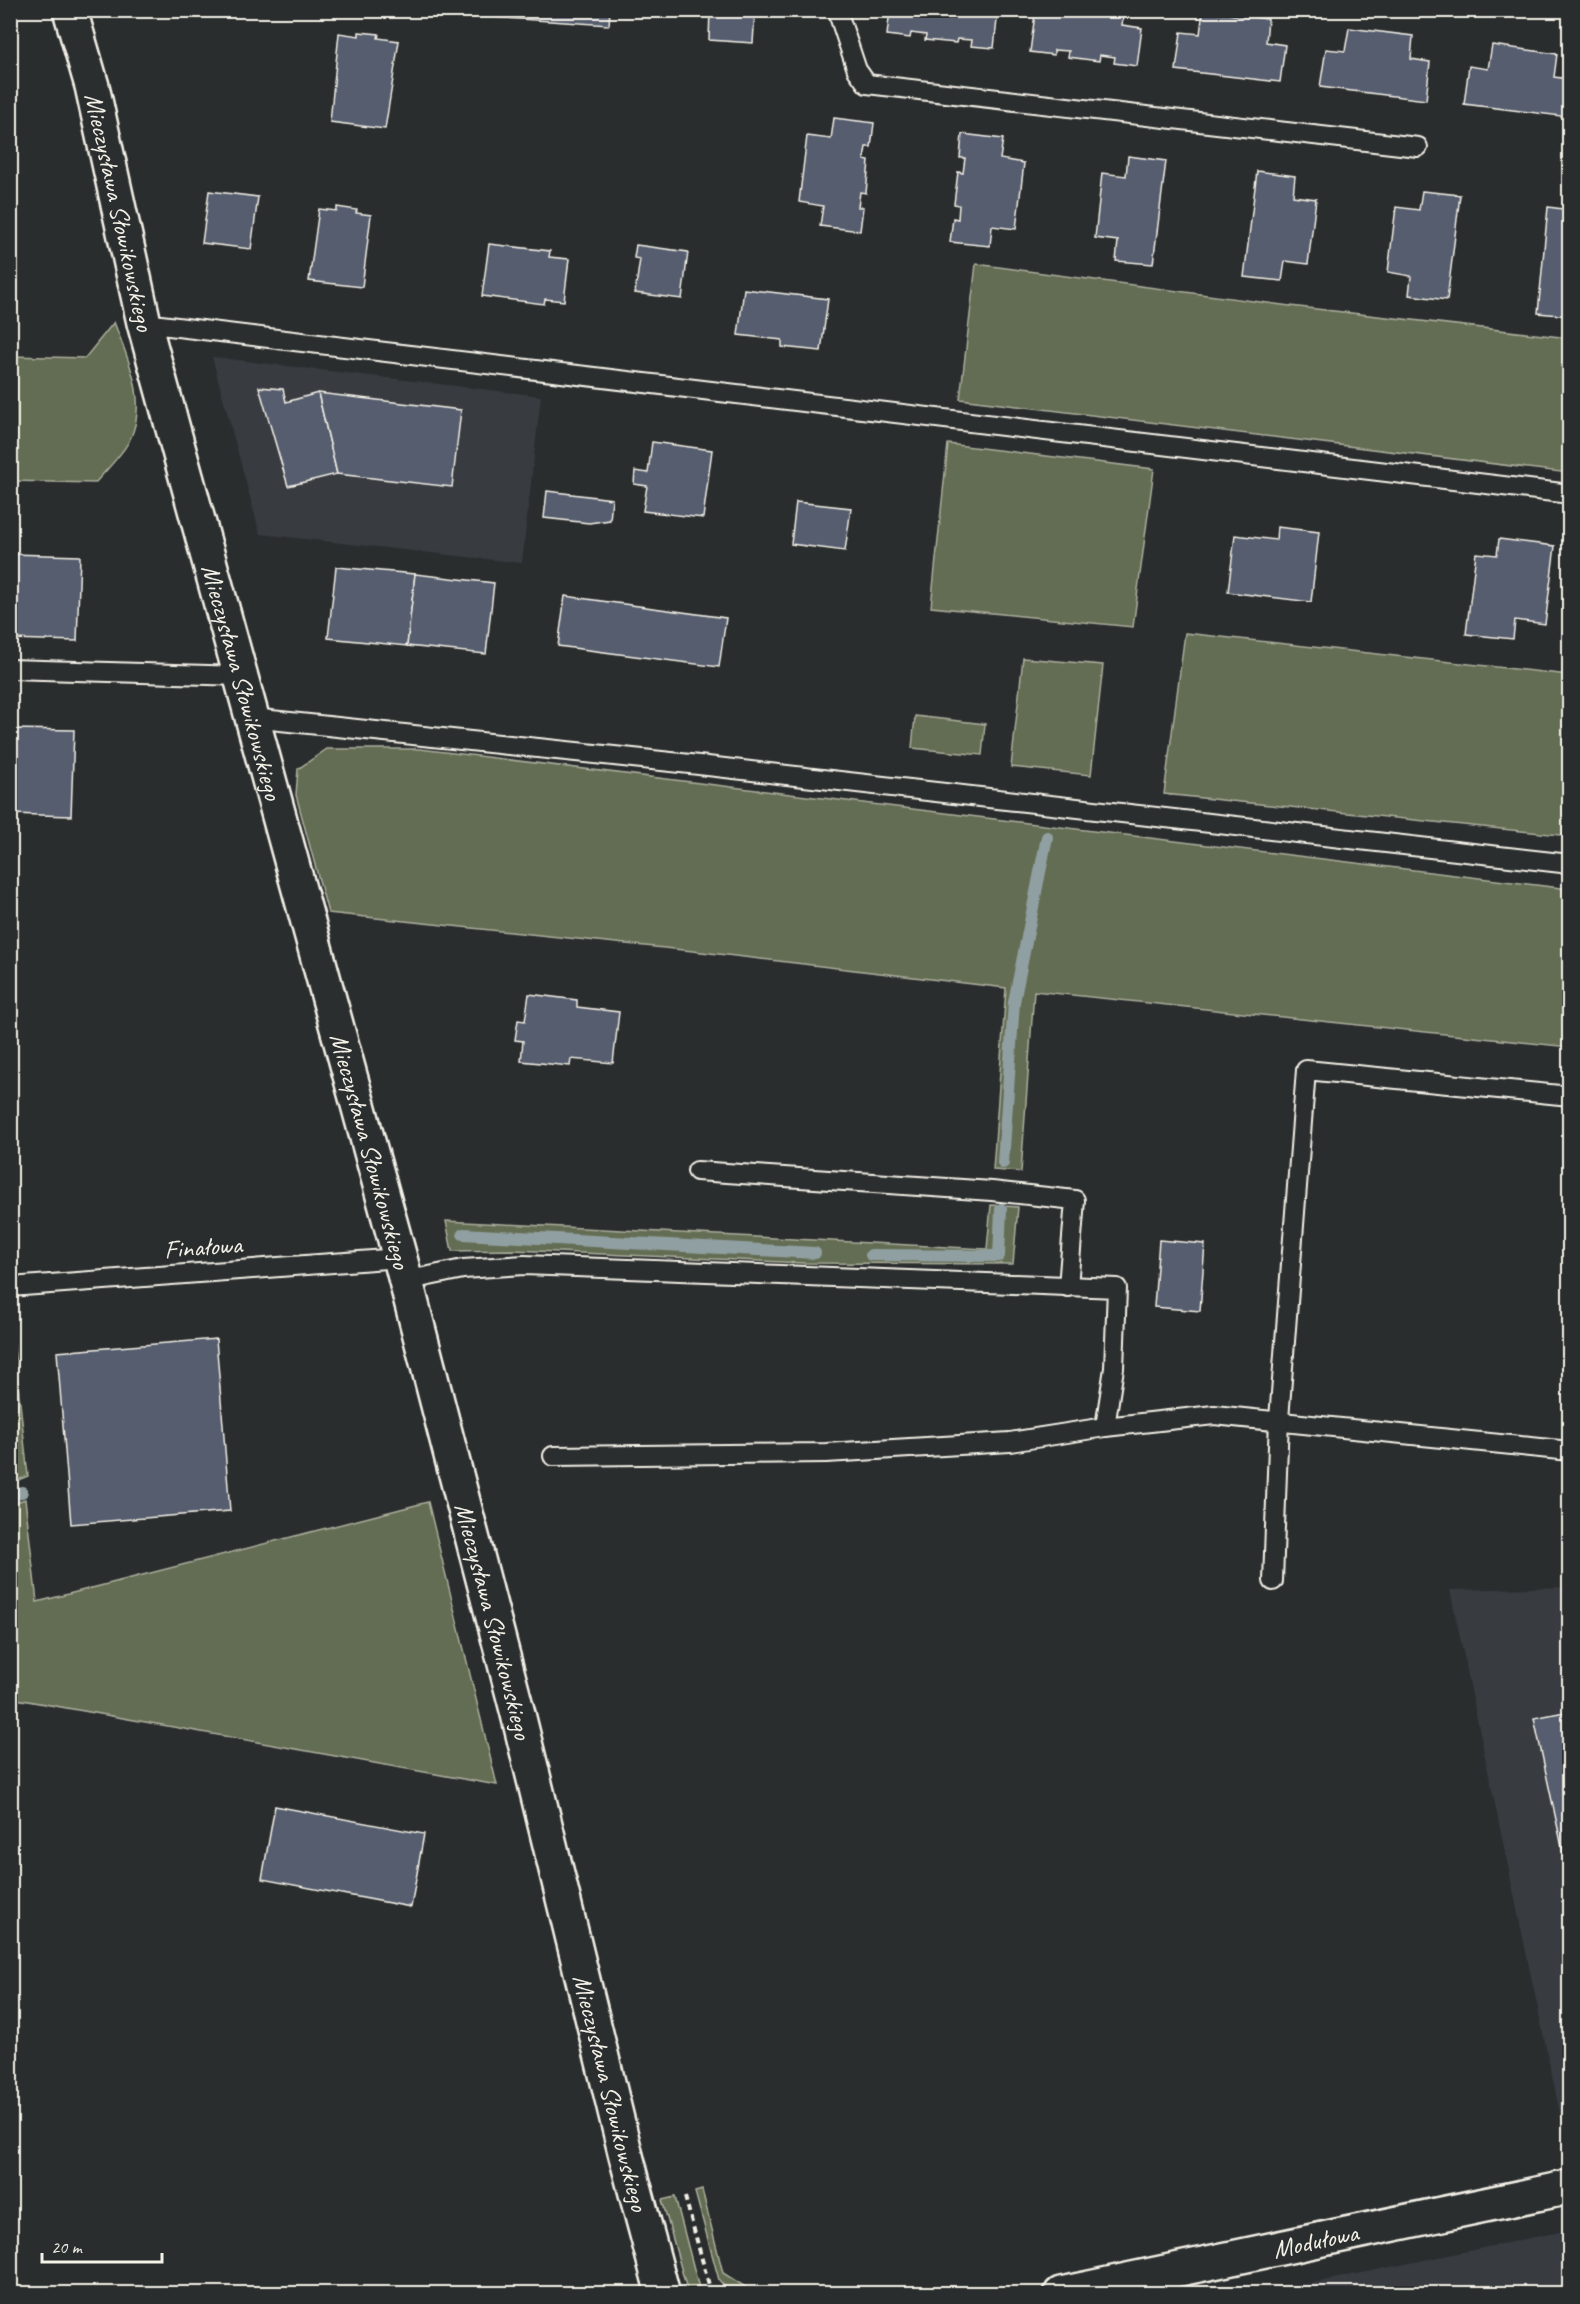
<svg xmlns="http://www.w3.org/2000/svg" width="1580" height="2304" font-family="Caveat,sans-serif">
  <rect width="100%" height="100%" fill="#2a2d2e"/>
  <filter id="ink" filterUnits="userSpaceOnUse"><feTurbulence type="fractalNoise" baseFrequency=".0167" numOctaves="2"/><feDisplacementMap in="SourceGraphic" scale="12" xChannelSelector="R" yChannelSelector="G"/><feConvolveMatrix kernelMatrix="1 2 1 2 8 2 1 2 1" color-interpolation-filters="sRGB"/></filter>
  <g filter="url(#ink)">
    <!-- built -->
    <g fill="#373b41">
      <path d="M212 357 541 396 522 563 260 534Z"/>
      <path d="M1569 1587V2157L1450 1590Z"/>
      <path d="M1569 2230V2293H1265Z"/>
    </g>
    <!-- green -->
    <g fill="#646d53" stroke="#acaf9e" stroke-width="1.5">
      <path d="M976 264 1290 306 1569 338V473L960 399Z"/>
      <path d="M114 322C128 360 150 403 128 443 120 457 106 470 95 483L11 481V356L85 358Z"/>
      <path d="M948 444 1154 469 1133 627 931 607Z"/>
      <path d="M1185 633 1569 675V836L1164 794Z"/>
      <path d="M1023 658 1103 665 1091 775 1011 767Z"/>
      <path d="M915 716 985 724 982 755 912 748Z"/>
      <path d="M327 749H420L1569 889V1047L1034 991 1021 1172 993 1170 1006 988 693 951 328 913 296 795 298 769Z"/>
      <path d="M991 1205 1018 1207 1013 1264 804 1263 513 1250 452 1251 446 1221 987 1249Z"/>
      <path d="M11 1321 28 1476 11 1483 10 1321Z"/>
      <path d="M25 1499 37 1602 428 1502 497 1785 11 1698V1504Z"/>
      <path d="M702 2190 723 2273 755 2293H730L719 2280 695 2192Z"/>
      <path d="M675 2197 699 2288 704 2293H688L662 2200Z"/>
    </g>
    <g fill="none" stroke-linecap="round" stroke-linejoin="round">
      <!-- stream -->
      <g stroke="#909fa1" stroke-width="12">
        <path d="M1003 1163 1014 1002 1047 837"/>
        <path d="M463 1234 815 1253"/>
        <path d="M871 1255 999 1256 1001 1209"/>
        <path d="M10 1496 22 1492"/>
      </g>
    </g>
    <!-- building -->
    <g fill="#555d6e" stroke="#f4f1e8" stroke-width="1.5">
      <path d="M490 10H610L609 25 490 17Z"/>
      <path d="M710 10H755L753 43 709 40Z"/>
      <path d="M890 10H998L994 48 971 46 972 40 957 39 956 43 925 40 926 35 911 33 910 38 887 35Z"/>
      <path d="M1056 10H1124L1122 25 1142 28 1137 66 1114 63 1115 57 1100 55 1099 61 1068 57 1069 51 1054 50V55L1030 52 1035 14 1056 16Z"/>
      <path d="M1203 11 1268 19 1266 42 1285 45 1280 82 1176 70 1181 32 1200 34Z"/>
      <path d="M1349 28 1413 36 1411 59 1430 62 1426 100 1320 87 1326 49 1345 51Z"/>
      <path d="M359 32 379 34 378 38 399 41 385 129 330 122 339 33 359 36Z"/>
      <path d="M1492 45 1557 54 1554 77 1570 79 1569 117 1464 104 1469 66 1488 69Z"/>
      <path d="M834 118 874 123 871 147H866L864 160 869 161 866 193 860 192 858 207H863L860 231 820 226 823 206 799 202 807 136 831 139Z"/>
      <path d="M962 134 1003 139 1000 159 1024 163 1016 229 992 226 990 246 950 242 953 218 958 219 959 205 954 204 958 172 963 173 965 158H960Z"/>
      <path d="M1128 156 1166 161 1153 264 1116 261 1118 241 1095 238 1102 173 1126 176Z"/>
      <path d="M1257 171 1295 176 1293 196 1316 199 1308 264 1285 261 1282 281 1244 277Z"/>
      <path d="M209 191 258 197 251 249 202 243Z"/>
      <path d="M1422 191 1460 195 1447 300 1409 295 1411 276 1388 272 1396 207 1419 210Z"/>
      <path d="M337 207 357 210 356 213 371 215 362 287 309 281 319 209 337 211Z"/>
      <path d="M1548 207 1570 210V316L1538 313Z"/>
      <path d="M489 244 550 251 549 257 569 259 564 301 545 299 544 304 482 296Z"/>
      <path d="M636 245 688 252 682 299 635 293 640 259 634 258Z"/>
      <path d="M744 289 828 299 821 351 782 347V340L738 335Z"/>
      <path d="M259 387 283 389 286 402 318 393 337 474 288 486Z"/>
      <path d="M318 393 461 410 452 487 337 474Z"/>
      <path d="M652 442 712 450 703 518 643 511 647 486 634 484 635 471 648 473Z"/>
      <path d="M547 491 612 499 610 520 589 523 544 518Z"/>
      <path d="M796 502 851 508 845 551 791 544Z"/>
      <path d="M1277 527 1319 532 1311 602 1228 592 1235 535 1276 540Z"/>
      <path d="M1499 539 1555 546 1545 624 1515 620 1513 639 1466 634 1476 553 1497 555Z"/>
      <path d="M10 554 80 556 77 641 10 639Z"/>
      <path d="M336 567 415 574 407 646 328 638Z"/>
      <path d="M415 574 494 583 486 654 407 646Z"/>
      <path d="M565 596 726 618 719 667 558 646Z"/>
      <path d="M10 729 74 730 71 816 10 814Z"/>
      <path d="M529 994 577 1000V1007L619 1012 613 1063 571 1059 570 1066 521 1061 523 1041 515 1040 518 1020 525 1021Z"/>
      <path d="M1159 1240 1205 1244 1200 1311 1154 1307Z"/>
      <path d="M216 1339 230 1511 71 1524 57 1352Z"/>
      <path d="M1570 1711V1884L1534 1718Z"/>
      <path d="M275 1806 424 1834 411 1907 262 1879Z"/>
    </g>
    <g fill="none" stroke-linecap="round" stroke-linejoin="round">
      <!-- service casing -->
      <g stroke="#f4f1e8" stroke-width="22">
        <g id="service">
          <path d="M837 10 857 70 867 84 1418 147"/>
          <path d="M144 323 1570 494"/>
          <path d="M10 669 241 676"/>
          <path d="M252 718 690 764 1570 864"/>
          <path d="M697 1171 992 1191 1075 1200 1068 1287"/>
          <path d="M405 1281 463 1269 524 1265 1117 1288 1114 1368 1105 1427 1214 1415 1570 1451"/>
          <path d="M10 1287 400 1258"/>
          <path d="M553 1456 826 1453 1010 1442 1105 1427"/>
          <path d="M1273 1581 1279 1419 1306 1070 1570 1096"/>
        </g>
      </g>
      <!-- minor casing -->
      <g stroke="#f4f1e8" stroke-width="38">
        <g id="minor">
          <path id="s1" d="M70 10 92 86 144 323 400 1258 518 1714 626 2156 663 2294"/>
          <path id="s2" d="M1061 2294 1570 2187"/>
        </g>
      </g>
      <!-- path -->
      <path stroke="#f4f1e8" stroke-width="4" stroke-dasharray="6 4.5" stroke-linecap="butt" d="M685 2197 709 2285 715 2294"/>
      <!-- service -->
      <use href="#service" stroke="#2a2d2e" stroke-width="18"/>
      <!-- minor -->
      <use href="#minor" stroke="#2a2d2e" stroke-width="33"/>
    </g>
  </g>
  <g text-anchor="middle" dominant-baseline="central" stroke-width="4.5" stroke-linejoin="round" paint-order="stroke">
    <!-- street labels -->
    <g font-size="26" fill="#f4f1e8" stroke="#2a2d2e">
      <text stroke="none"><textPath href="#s1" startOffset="208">Mieczysława Słowikowskiego</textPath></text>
      <text stroke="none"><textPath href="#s1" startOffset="694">Mieczysława Słowikowskiego</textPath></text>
      <text stroke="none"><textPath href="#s1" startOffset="1180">Mieczysława Słowikowskiego</textPath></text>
      <text transform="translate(203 1247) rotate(-4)">Finałowa</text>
      <text stroke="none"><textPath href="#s1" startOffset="1666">Mieczysława Słowikowskiego</textPath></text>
      <text stroke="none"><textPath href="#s1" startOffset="2152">Mieczysława Słowikowskiego</textPath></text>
      <text stroke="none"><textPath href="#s2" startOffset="260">Modułowa</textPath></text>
    </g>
  </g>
  <!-- margin -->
  <rect width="1580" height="2304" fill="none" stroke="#2a2d2e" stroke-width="36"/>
  <rect x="18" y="18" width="1544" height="2268" fill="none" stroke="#f4f1e8" stroke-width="2" filter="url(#ink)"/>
  <!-- scale -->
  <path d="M42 2253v9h120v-9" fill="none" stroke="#f4f1e8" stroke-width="3"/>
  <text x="51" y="2253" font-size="18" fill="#f4f1e8" stroke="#2a2d2e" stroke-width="4.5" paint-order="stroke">20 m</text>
</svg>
